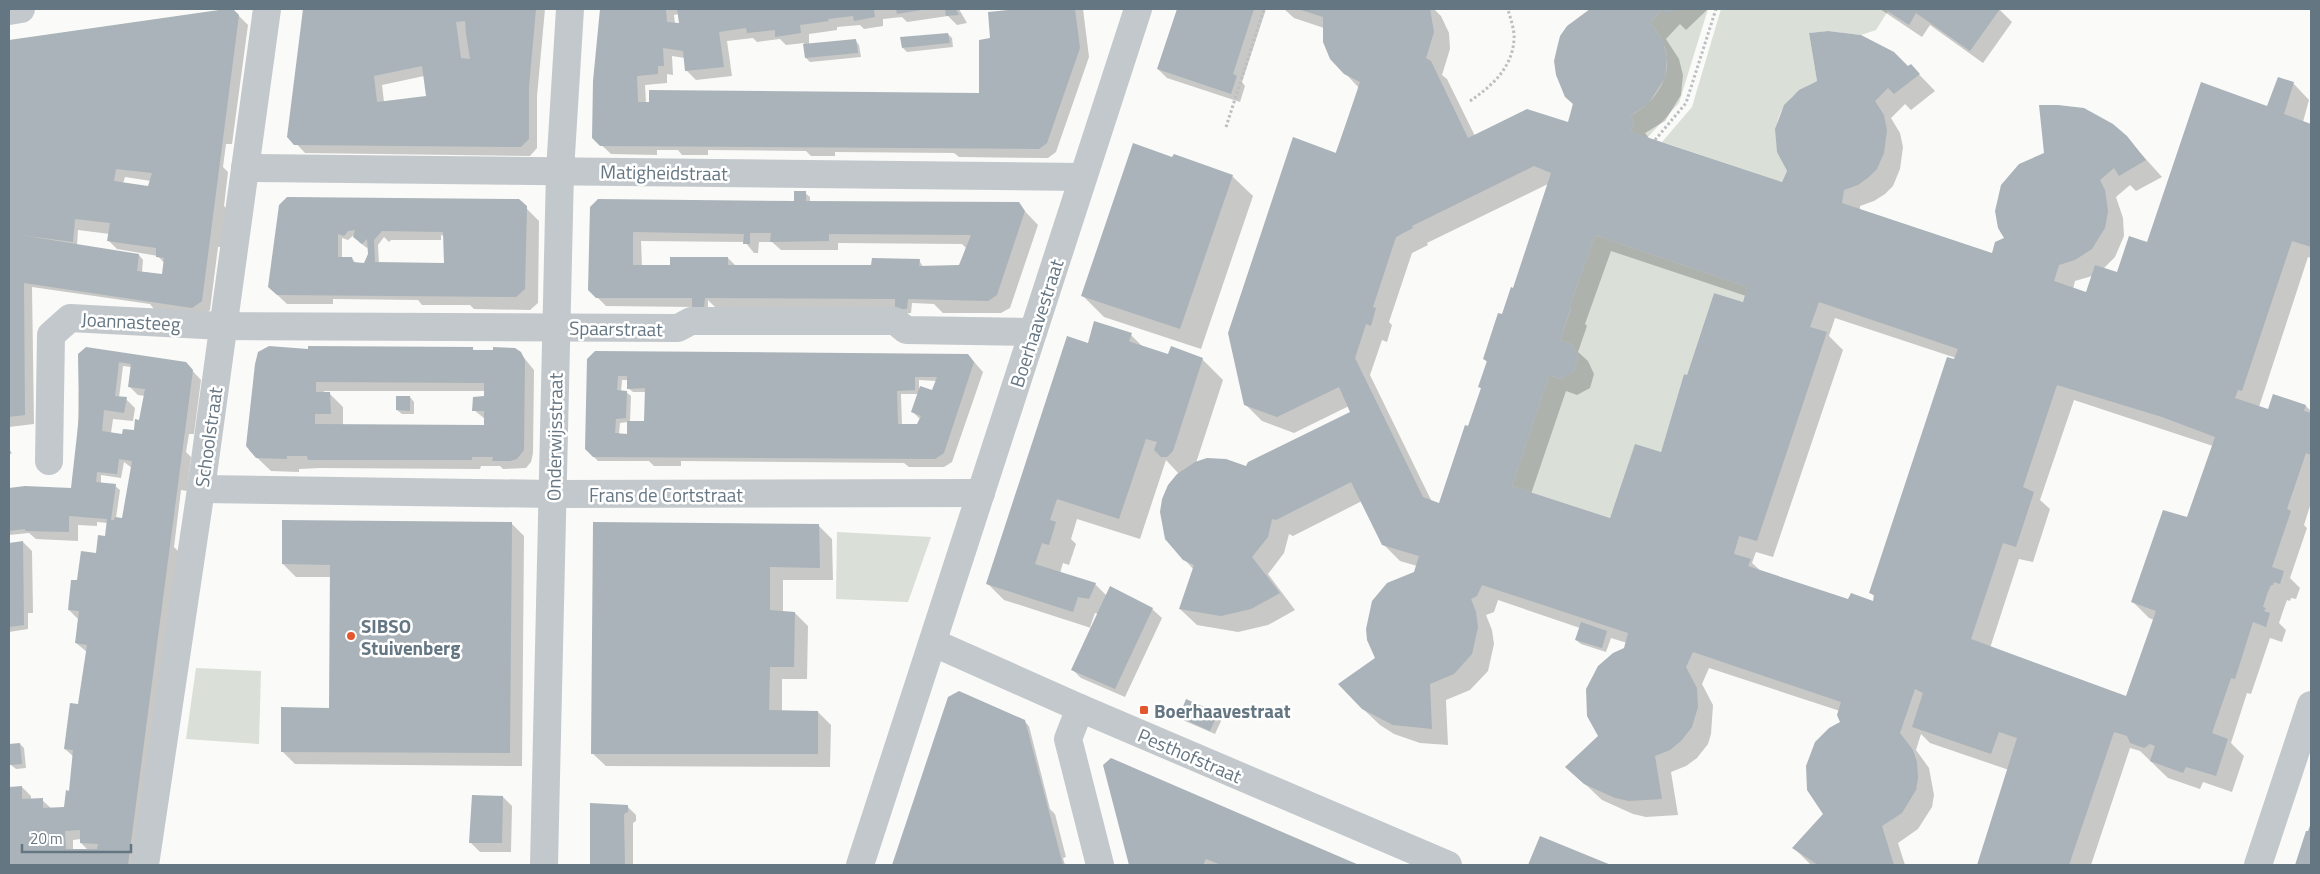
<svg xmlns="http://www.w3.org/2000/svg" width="2320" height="874" font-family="'Titillium Web',sans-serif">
  <rect width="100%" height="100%" fill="#fafaf8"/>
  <!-- green -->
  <g fill="#dadfd7">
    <path d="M1663 9 1668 14 1674 9H1708L1679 103 1647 138 1631 132 1634 121 1630 116C1657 102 1676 73 1663 42 1660 35 1654 28 1650 22Z"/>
    <path d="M1721 9H1884L1888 11 1876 30 1861 35 1828 31 1809 33 1817 81C1776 98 1765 133 1787 171L1782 182 1662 142 1692 107Z"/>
    <path d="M1595 235 1747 287 1743 302 1714 293 1687 375 1684 374 1661 452 1635 445 1610 518 1512 486 1549 375 1560 379 1574 371 1578 357 1572 344 1560 340 1571 309 1569 308Z"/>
    <path d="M837 532 931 537 908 602 836 599Z"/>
    <path d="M196 668 261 671 259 744 186 739Z"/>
  </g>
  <!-- shadow -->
  <g fill="#0003" fill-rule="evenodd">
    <path d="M232 9 248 25 232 144H226L223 167 228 172 224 206 228 210 223 247H218L210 310 202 316 154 309 150 304 32 287 34 424 9 427V41ZM125 177 151 181 152 188 123 184ZM78 230 110 234 108 240 117 249 158 256 165 264 163 275 142 272 143 260 139 255 77 246Z"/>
    <path d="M305 9H545L537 96V148L530 156 305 153 289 136ZM424 76 428 98 384 102 382 85Z"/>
    <path d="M601 9H959L967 23 957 25 948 16 907 22 902 17 883 19V26L864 29 860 25 837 27V30L809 34V45L855 40 859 45 861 57 810 62 806 58 804 43 786 45 780 39 757 42 753 38 727 41 732 76 696 80 686 70 685 58 672 56 673 75 667 74V83L645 85 646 103 981 94 991 39 989 13 1031 9H1083L1089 57 1056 152 1048 158 959 157 954 153 835 152V156H811L806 151 708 150V155H682L678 150H657V155L611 154 593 137 594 81ZM679 14 681 24H675L674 15Z"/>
    <path d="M1178 9H1266L1242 82 1245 86 1240 102 1167 78 1158 69Z"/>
    <path d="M1284 9H1434L1441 16 1449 33 1450 49 1442 75 1447 79 1475 136 1569 124 1591 9H1708L1686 30 1680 24 1666 39 1679 59 1683 75 1681 95 1665 121 1645 133 1649 138 1783 184 1911 66 1935 91 1911 110 1905 104 1891 118 1900 133 1903 147 1900 169 1893 186 1885 194 1874 201 1860 206V210L1993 255 2005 238 2126 137 2162 177 2136 191 2130 185 2116 197 2123 218 2124 236 2115 257 2103 269 2117 273 2147 243 2268 107 2293 83 2309 100 2303 122 2311 125V258L2308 257 2259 407 2269 411 2274 395 2306 406 2311 411V503L2304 525 2307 528 2290 578 2300 588 2296 599 2291 598 2290 601 2287 600 2283 611 2279 623 2286 630 2282 642 2270 638 2251 694 2247 693 2231 743 2244 756 2232 792 2203 782 2200 789 2168 778 2140 751 2130 748 2091 865H1978L2009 770 1930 743 1921 734 1916 750 1929 768 1934 795 1932 807 1918 829 1898 843 1905 865H1811L1794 848 1824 815 1842 722 1840 711 1709 668 1702 684 1713 705 1711 734 1708 744 1697 758 1686 766 1671 772 1678 815 1646 817 1633 814 1602 800 1567 767 1599 736 1627 643 1611 638 1606 652 1581 644 1576 640 1580 628 1498 600 1494 612 1486 615 1492 630 1494 644 1488 671 1470 690 1446 700 1448 745 1420 743 1394 734 1380 725 1362 708 1376 658 1417 566 1400 561 1383 544 1362 501 1293 536 1289 534 1284 553 1268 574 1295 610 1268 625 1238 632 1197 625 1180 609 1194 570 1184 559 1179 474 1166 460 1140 539 1077 519 1071 539 1076 544 1069 565 1063 563 1060 573 1095 584 1107 596 1152 609 1162 618 1125 697 1081 678 1072 669 1091 628 1004 600 987 583 1089 345 1131 335 1144 348 1169 356 1202 359 1223 380 1196 463 1246 467 1352 412 1349 406 1294 433 1262 421 1245 404 1359 88 1345 73 1324 28 1294 18ZM1548 184 1514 289 1484 359 1488 363 1480 387 1482 389 1440 505 1432 502 1370 375 1382 340 1387 342 1392 325 1389 322 1412 253 1428 245 1427 243ZM1611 251 1746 296 1744 303 1688 376 1662 454 1610 520 1531 494 1566 391 1577 395 1590 388 1594 374 1588 361 1578 352 1587 326 1585 324ZM2092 276 2087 293 2073 289 2075 281ZM1835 318 1956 358 1870 592 1875 597 1874 602 1849 600 1762 572 1752 563 1756 552 1773 557 1843 350 1829 336ZM2074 400 2213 446 2188 518 2132 601 2149 618 2154 620 2126 697 1990 648 2019 559 2033 562 2050 509 2040 500ZM1095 613 1098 614 1092 628 1090 627Z"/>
    <path d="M1880 9H1999L2012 22 1983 63 1930 25 1922 37Z"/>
    <path d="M948 34 952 38 953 47 907 52 903 48Z"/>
    <path d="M1232 176 1253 196 1201 349 1104 317 1083 296Z"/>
    <path d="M805 193 810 197V202L1018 204 1038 225 1010 308 1001 313H943L934 304 912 303 911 313H901L896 308 715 307 708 300V311H698L694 307 606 306 590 290 591 207 795 202ZM641 241 745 242 754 253H758L759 242H772L781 250H838V243L962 244 966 248 960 267H923L919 260 872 267 736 266 728 258 671 266H642Z"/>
    <path d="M518 200 539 221 538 303 530 310 474 309 470 305H422L418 300 333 299V304H287L269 287 280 205ZM355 234 359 242 367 248 369 246 370 254 364 264H356L352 258H342V238L348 240ZM441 235 444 236 445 264H379L378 245 384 237 389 242 391 240H441Z"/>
    <path d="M472 349 475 351 520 353 534 370 533 453 531 462 526 468 503 469 500 466H481L480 469 320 468 299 469V472L271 471 249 450 258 356 309 351ZM323 391H486L485 398 474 410 485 419V426L343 425V407L330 394Z"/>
    <path d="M80 355 185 363 201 380 194 434H189L186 452 191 457 187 491 181 490 174 547 179 552 138 865H9V788L22 787 31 796V800H42L52 809H65L70 792 74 757 65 749 79 705 87 652 76 643 78 619 69 610 78 582 106 537 108 523 97 522V526L78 525V541L36 539 29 533 9 535V489L26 487 76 490ZM123 366 131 367 129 386 138 395 145 396 143 422 135 431 122 435 111 433 113 419 133 421 135 408 126 399 119 398ZM124 462 132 468 123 519 116 518 120 490 115 486 101 484V475L121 478ZM81 839V843L88 850H73V840Z"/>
    <path d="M968 355 983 372 952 462 944 467H909L904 463 681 461V466H654L649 461H598L586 449 588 359ZM622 380H629L628 388 633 392H646L645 422H630L631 396 626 392H621ZM919 380 937 381 933 392H919ZM901 394H919L913 412 920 419 918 425H902ZM628 422V435H619L620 423Z"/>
    <path d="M410 397 414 402V414H402L397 410Z"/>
    <path d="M511 523 524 536 522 766 295 764 282 751 330 709 331 577H296L283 564Z"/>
    <path d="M594 524 819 526 832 539 833 580H783V612L795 613 808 626 807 679H782V712H818L831 725 830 767 606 766 592 753Z"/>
    <path d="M23 542 32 551 33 613H28V629L9 632V544Z"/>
    <path d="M1187 701 1218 714 1222 719 1215 734 1185 721 1180 717Z"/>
    <path d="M1024 721 1029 726 1050 809 1055 814 1066 857 1063 858 1065 865H893L938 730Z"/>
    <path d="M20 744 24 748 26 768 16 769 11 765 9 745Z"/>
    <path d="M1112 759 1355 865H1131L1104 765Z"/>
    <path d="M503 797 512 806 511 852H480L471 843Z"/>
    <path d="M627 806 636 815V821L633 823V865H593L591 863Z"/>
    <path d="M2311 825V865H2297Z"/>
    <path d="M1541 837 1608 865H1529Z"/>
  </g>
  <!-- building -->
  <g fill="#aab3b9" fill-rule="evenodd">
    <path d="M226 9H233L239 15 202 301 192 308 24 283 25 415 9 417V40ZM116 169 152 173 148 186 114 181ZM75 219 110 223 107 241 156 248V257L164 258 162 274 137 271 139 254 20 235 73 242Z"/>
    <path d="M303 9H536L529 87V139L521 147 294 145 287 137ZM465 21 466 34 470 59 461 58 456 22ZM422 66 426 96 377 102 374 76Z"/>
    <path d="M600 9H666L667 22 679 23 677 9H874L875 17 854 21 853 16 828 19 829 21 800 25 801 33 775 37V30L747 33 746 28 719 32 724 67 685 71 683 51 663 48 664 66H658V74L637 76 638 102H649V90L979 93V40L990 38 988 12 1019 9H1075L1080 48 1047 143 1039 149 600 146 592 138 593 81Z"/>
    <path d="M896 9H921V10L897 14Z"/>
    <path d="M945 9H956L959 15 946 16Z"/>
    <path d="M1177 9H1254L1233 74 1237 76 1231 94 1157 69Z"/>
    <path d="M1298 9H1430L1434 32 1426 58 1431 61 1468 138 1527 109 1568 122 1573 104 1565 97 1556 75 1554 61 1557 48 1560 36 1567 26 1590 9H1674L1668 15 1663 9 1650 22 1663 41 1667 58 1665 78 1648 104 1630 116 1634 121 1631 132 1782 182 1787 171 1777 152 1775 129 1784 105 1799 90 1817 81 1809 33 1828 31 1861 35 1894 52 1908 66 1911 64 1920 74 1894 94 1888 88 1875 101 1884 115 1887 130 1884 153 1877 169 1869 177 1858 185 1844 190 1842 203 1992 253 1995 242 2004 238 1998 228 1995 211 2001 185 2019 164 2044 153 2039 105H2058L2084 108 2113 124 2127 136 2146 160 2119 176 2114 168 2100 180 2105 190 2108 211 2105 228 2092 249 2075 260 2059 265 2054 281 2086 292 2095 265 2117 272 2129 236 2147 242 2201 82 2267 106 2278 77 2294 82 2284 114 2311 124V247L2292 241 2242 391 2238 390 2235 398 2268 409 2273 394 2306 405 2304 411 2311 413V455L2306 453 2287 509 2291 511 2272 567 2284 571 2280 584 2274 582 2273 585H2271L2267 594 2263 607 2266 608 2264 611 2270 613 2266 627 2253 622 2235 679 2231 678 2212 733 2228 739 2216 776 2186 767 2183 773 2150 761 2155 746 2150 744 2144 748 2130 743 2127 736 2114 732 2069 865H1977L2017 738 1999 732 1991 754 1912 727 1923 693 1915 689 1900 733 1913 750 1917 762 1918 778 1916 790 1902 813 1882 826 1894 865H1818L1792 848 1823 814 1807 790 1806 766 1815 742 1829 728 1840 722 1837 715 1841 702 1693 652 1686 667 1697 688 1698 707 1692 727 1681 741 1670 750 1655 756 1662 799 1629 801 1615 798 1584 784 1565 767 1598 736 1587 716 1586 689 1598 666 1613 653 1624 648 1628 633 1482 585 1477 596 1471 599 1476 612 1478 627 1472 654 1454 674 1430 684 1432 729 1393 725 1362 709 1338 684 1375 658 1367 640 1366 629 1372 601 1387 583 1414 572 1419 556 1382 545 1351 482 1276 520 1272 519 1268 537 1252 557 1280 593 1251 609 1221 616 1179 609 1194 565 1183 560 1165 539 1160 512 1162 499 1168 485 1177 474 1195 462 1207 458 1226 459 1246 466 1248 462 1350 412 1339 387 1277 417 1244 405 1228 333 1293 137 1336 153 1360 82 1344 74 1330 59 1323 42V17ZM1534 166 1551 173 1513 288 1511 287 1502 314 1498 313 1483 359 1487 361 1478 387 1481 388 1468 426 1465 425 1439 503 1423 497 1355 358 1366 324 1371 326 1376 308 1373 307 1396 237 1413 228 1412 226ZM1595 235 1747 287 1743 302 1714 293 1687 375 1684 374 1661 452 1635 444 1610 518 1512 486 1549 375 1560 379 1574 371 1578 357 1572 344 1560 340 1571 308H1569ZM1819 302 1958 349 1954 359 1947 357 1869 593 1874 595 1873 601 1851 593 1848 599 1748 566 1751 559 1734 554 1739 536 1757 541 1827 332 1810 327ZM2057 385 2162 417 2215 437 2187 517 2163 510 2131 602 2156 611 2126 696 1971 639 2003 543 2016 547 2034 492 2023 487Z"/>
    <path d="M1884 9H2000L1970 51 1916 13 1909 25Z"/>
    <path d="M948 33 950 43 902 48 900 37Z"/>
    <path d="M856 39 858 53 805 58 803 44Z"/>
    <path d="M1133 143 1172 157 1174 154 1233 175 1180 329 1081 296Z"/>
    <path d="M794 191H806V201L1019 202 1025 211 997 295 988 301 908 299 907 309H895V299L705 298 704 307H692V298H596L588 290 590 207 598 199 794 201ZM633 232 744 234 743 244H750V233H771L770 242 829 241V234L971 235 959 265 919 266 920 259 872 258 871 265H728V257H670V265H633Z"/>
    <path d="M287 197 519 199 527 206 525 289 516 297 277 295 268 287 279 205ZM355 230 353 237 362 244 367 239 368 254 364 263 353 262 352 257H338V234L344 236 348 231ZM382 231 443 232 444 263 375 262 374 240Z"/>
    <path d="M1094 321 1132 333 1129 341 1131 342 1168 354 1171 346 1203 358 1173 451 1167 457H1161L1154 450 1157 442 1146 439 1119 519 1057 499 1050 520 1056 522 1049 545 1042 543 1035 564 1096 583 1089 599 1078 597 1073 612 986 584 1067 336 1088 343Z"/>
    <path d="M269 346 308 349V346L473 347V350H493V347L515 348 521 352 525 360 524 450 517 459 510 461H492L493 457H472V460H308L307 456H287V459L256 458 246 446 255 364 258 352ZM316 382 484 383V396L473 397 472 411H484V425L315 424V414H331L330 392H316Z"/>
    <path d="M86 347 186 362 193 370 128 865H9V787L22 786V799L43 798V808L64 807 66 790 69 791 73 750 64 749 70 703 78 704 87 645 75 643 79 611 68 610 71 580H77L81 551 96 553 98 535 105 536 107 519 69 516V532L25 531V529L9 531V488L25 486 71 488 79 417 78 354ZM119 362 131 364 128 387 145 389 139 420 135 419 134 430 123 429 122 434 102 431 104 410 124 413 127 397 115 396ZM119 459 132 461 122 518 115 517 114 520H111L116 484 96 482 97 472 117 474ZM80 830V843L98 844 97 849H66L65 831Z"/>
    <path d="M595 351 968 354 974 362 944 453 935 459 593 457 585 449 587 359ZM618 376H627V389L645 388 644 421H627V434L615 433 616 419 626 418 627 391 617 390ZM915 377H937L932 390 920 386 911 412 921 416 917 424H898L897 391 915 390Z"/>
    <path d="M396 396H410V411L396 410Z"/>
    <path d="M282 520 512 522 510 753 281 752V707L329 708 330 565 282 564Z"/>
    <path d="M593 522 819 524 820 568 770 567V610L795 612 794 667H770L769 710 818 711V754H591Z"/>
    <path d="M23 541 24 625 9 627V543Z"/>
    <path d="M1110 586 1153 608 1115 689 1071 670Z"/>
    <path d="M1581 622 1607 631 1602 648 1575 640Z"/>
    <path d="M959 691 1025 720 1063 865H892L948 697Z"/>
    <path d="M1186 699 1218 713 1210 731 1179 717Z"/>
    <path d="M20 743 22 764 10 765 9 744Z"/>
    <path d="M1111 758 1178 787 1359 865H1221L1206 859 1203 865H1129L1103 765Z"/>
    <path d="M472 795 503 796 502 843H469Z"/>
    <path d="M590 803 628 805V812L624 814 625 865 590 864Z"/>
    <path d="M2311 823V865H2295L2306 831H2308Z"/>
    <path d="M1540 836 1611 865H1528Z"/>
  </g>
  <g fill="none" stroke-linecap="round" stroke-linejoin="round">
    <!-- path -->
    <g stroke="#bbbfc2" stroke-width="3" stroke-dasharray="2.5 2.5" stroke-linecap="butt">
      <path d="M1470 101C1492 86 1512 68 1514 40 1515 30 1510 18 1508 9"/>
      <path d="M1226 127 1264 9"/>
      <path d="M1655 140 1686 103 1716 9"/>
      <path d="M9 453 11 452"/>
    </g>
    <!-- street -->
    <g stroke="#c3c8cc" stroke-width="28">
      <path d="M9 11 21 9"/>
      <path d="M245 168 1083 177"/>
      <path d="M49 461 51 335 70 318 223 326 678 328 691 321H895L906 330 1033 332"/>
      <path d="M201 489 553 494 981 493"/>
      <path d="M934 643 1080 708 1448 865"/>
      <path d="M1080 708 1068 739 1100 865"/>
      <path d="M145 865 201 489 267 9"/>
      <path d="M544 865 560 171 570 9"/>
      <path d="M860 865 1138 9"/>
      <path d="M2258 865 2311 705"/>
    </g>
  </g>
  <!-- markers -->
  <g fill="#e4572e" stroke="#fff" stroke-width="2">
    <circle cx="351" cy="636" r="5"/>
    <rect x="1139" y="705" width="10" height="10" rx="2.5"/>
  </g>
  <g text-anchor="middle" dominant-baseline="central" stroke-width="5" stroke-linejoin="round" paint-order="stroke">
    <!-- street labels -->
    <g font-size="19" fill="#657683" stroke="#fff">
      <text transform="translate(664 172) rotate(1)">Matigheidstraat</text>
      <text transform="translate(131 321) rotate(3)">Joannasteeg</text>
      <text transform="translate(1036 323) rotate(-72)">Boerhaavestraat</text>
      <text transform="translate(616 328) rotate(1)">Spaarstraat</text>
      <text transform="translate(208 437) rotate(-82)">Schoolstraat</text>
      <text transform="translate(554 437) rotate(-89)">Onderwijsstraat</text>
      <text x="666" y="494">Frans de Cortstraat</text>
      <text transform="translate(1190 755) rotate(23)">Pesthofstraat</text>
    </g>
    <!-- poi labels -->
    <g font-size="19" font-weight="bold" fill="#657683" stroke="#fff" text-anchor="start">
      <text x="361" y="625">SIBSO<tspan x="361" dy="22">Stuivenberg</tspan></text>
      <text x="1154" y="710">Boerhaavestraat</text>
    </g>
  </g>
  <!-- border -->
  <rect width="2320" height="874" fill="none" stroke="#657683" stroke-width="20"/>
  <!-- scale -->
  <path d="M22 844v8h109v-8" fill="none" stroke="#657683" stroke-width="2.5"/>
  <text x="30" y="844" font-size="15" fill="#657683" stroke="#ffffff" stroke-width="4" paint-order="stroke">20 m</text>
</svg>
